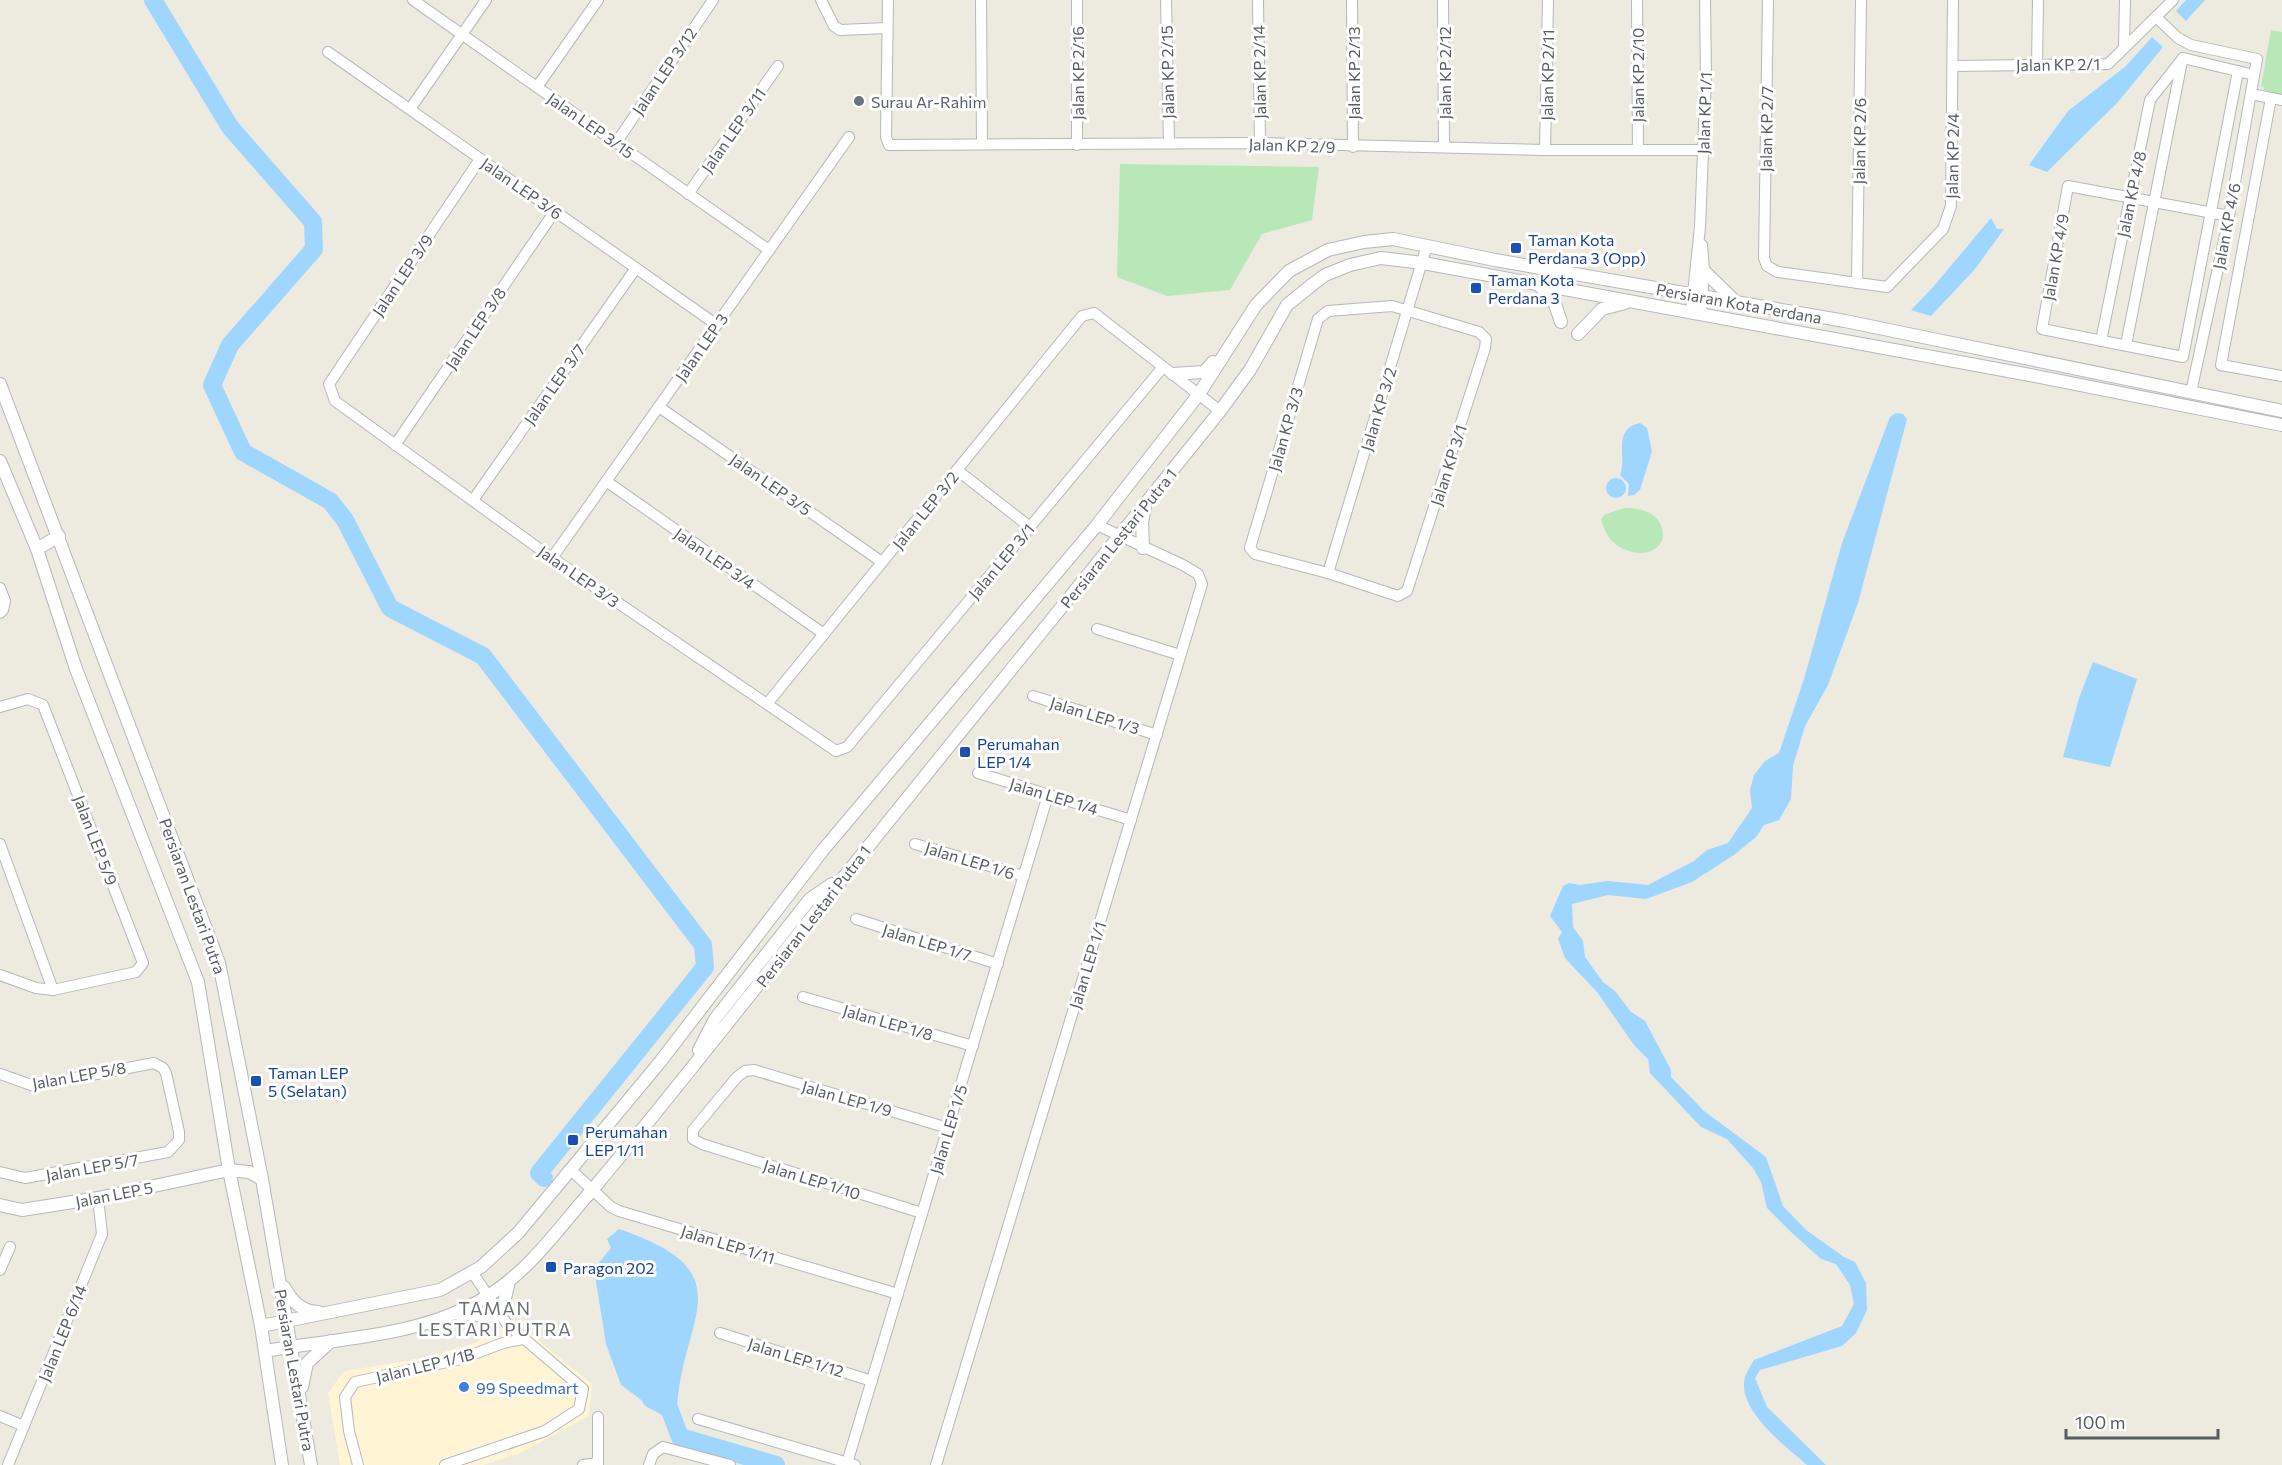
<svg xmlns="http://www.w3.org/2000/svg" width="2282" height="1465" font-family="Commissioner,sans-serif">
  <rect width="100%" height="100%" fill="#edeadf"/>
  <!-- commercial -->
  <path fill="#fff4d3" d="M514 1320 592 1384 589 1416 521 1453 483 1465H340L328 1393 344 1371 425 1358 474 1343Z"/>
  <!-- green -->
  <g fill="#b9e8b8">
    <path d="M2271 30 2282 32V95L2264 90V87L2261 86Z"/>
    <path d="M1120 164 1319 167 1312 220 1262 234 1230 290 1167 296 1117 277Z"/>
    <path d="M1624 508C1644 508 1664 514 1663 538 1655 560 1626 555 1612 541 1606 535 1604 528 1601 520L1604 515Z"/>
  </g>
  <!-- water -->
  <g fill="#9ed6ff">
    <path d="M2186 0H2205L2186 21 2176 11Z"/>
    <path d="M2152 37 2163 47 2118 102 2047 172 2029 165 2068 111 2126 66Z"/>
    <path d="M1991 218 1997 229H2004L1975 269 1931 316 1911 310 1934 286Z"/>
    <path d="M1896 413 1903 414 1907 419 1858 603 1828 685 1805 726 1793 766 1791 799 1779 820 1764 825 1756 837 1734 855 1692 882 1646 899 1608 895 1572 904 1573 927 1583 941 1585 957 1603 982 1615 991 1631 1012 1645 1021 1671 1070V1077L1704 1111 1766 1157 1783 1206 1806 1230 1844 1257 1855 1262 1866 1283 1867 1310 1856 1333 1842 1346 1760 1370 1755 1378 1767 1407 1826 1465H1807C1786 1447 1736 1409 1745 1377 1747 1371 1751 1365 1754 1360L1842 1326 1854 1304 1850 1285 1836 1264 1821 1259 1791 1232 1767 1208 1761 1182 1753 1168 1727 1139 1701 1127 1650 1073 1648 1059 1634 1045 1597 992 1565 958 1558 939 1562 932 1550 916 1563 886 1569 883 1580 885 1608 881 1648 885 1694 861 1707 850 1728 843 1752 808 1750 790 1754 775 1765 761 1779 753 1804 679 1842 543 1890 417Z"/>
    <path d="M1640 423 1647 428 1652 451 1640 490 1634 495 1628 496 1629 484 1620 475C1628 459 1611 429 1640 423Z"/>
    <circle cx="1616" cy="488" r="10"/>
    <path d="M2093 662 2137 679 2110 767 2063 757 2079 698Z"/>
    <path d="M619 1229C748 1273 681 1316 677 1410L663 1416 621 1385 606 1344 594 1269 611 1248 607 1239Z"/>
  </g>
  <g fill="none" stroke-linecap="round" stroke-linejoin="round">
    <!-- river -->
    <g stroke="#9ed6ff" stroke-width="18">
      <path d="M153 0 230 127 313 222 314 249 230 345 212 385 243 452 330 501 345 520 390 608 483 656 703 945 705 967 539 1173 544 1178"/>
      <path d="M651 1399 669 1408 680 1437 776 1465"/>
    </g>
    <!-- minor casing -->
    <g stroke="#b5b8be" stroke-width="12">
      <g id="minor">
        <path d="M413 0 769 250"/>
        <path d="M821 0 834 26 840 30 887 28"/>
        <path d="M888 0 886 137 889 145 1260 143 1545 150H1703"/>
        <path d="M981 0 982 144"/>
        <path d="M1166 0 1169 143"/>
        <path d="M1258 0 1260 143"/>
        <path d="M1352 0 1353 147"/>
        <path d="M1443 0 1444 146"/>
        <path d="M1637 0 1638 150"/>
        <path d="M1768 0 1764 258 1767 266 1778 272 1887 287 1943 229 1951 206 1953 0"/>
        <path d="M2156 17 2178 38 2191 45 2257 59 2227 227 2191 392"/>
        <path d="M2124 45 2125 0"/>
        <path d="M328 52 717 325"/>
        <path d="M2183 58 2254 75"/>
        <path d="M2037 65 2038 0"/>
        <path d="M1953 66 2108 64 2173 0"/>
        <path d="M537 87 598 0"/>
        <path d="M2251 94 2282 100"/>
        <path d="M2271 98 2221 365 2282 376"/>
        <path d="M410 109 486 0"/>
        <path d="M616 143 713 0"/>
        <path d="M1077 145V0"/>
        <path d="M1545 150 1548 0"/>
        <path d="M480 159 329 384 335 401 552 558 836 751 847 747 1163 367"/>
        <path d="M688 194 778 66"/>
        <path d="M2229 216C2175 206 2122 196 2068 186L2042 329 2183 357 2238 71"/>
        <path d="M1857 283 1861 0"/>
        <path d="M1392 306 1479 332 1486 339 1485 348 1407 591 1398 596 1328 573 1255 554 1250 548 1318 319 1328 311Z"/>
        <path d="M1691 313 1700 227 1706 75 1705 0"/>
        <path d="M1701 315 1704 271 1702 245"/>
        <path d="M2101 341 2150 100 2183 58"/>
        <path d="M2126 345 2182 61"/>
        <path d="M659 407 882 562"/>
        <path d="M395 445 555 211"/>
        <path d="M957 470 1030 527"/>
        <path d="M606 481 824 634"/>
        <path d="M473 500 636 268"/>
        <path d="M552 558 849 137"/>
        <path d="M1328 573 1427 245"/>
        <path d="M0 588 5 601 3 610 0 613"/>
        <path d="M1097 629 1180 655"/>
        <path d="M1033 696 1157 735"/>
        <path d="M767 704 1082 316 1094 313 1220 411"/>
        <path d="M0 707 28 699 43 705 143 963 136 972 53 990 36 988 0 975"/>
        <path d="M978 773 1131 820"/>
        <path d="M0 844 53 990"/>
        <path d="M915 844 1024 876"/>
        <path d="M856 919 998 964"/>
        <path d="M803 997 973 1046"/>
        <path d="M0 1074 34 1086 154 1063 163 1068 166 1073 179 1132V1140L168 1152 25 1178 0 1172"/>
        <path d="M571 1170 611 1207 619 1211 898 1294"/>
        <path d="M922 1213 702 1144 693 1139V1130L737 1077 745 1071 754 1070 948 1128"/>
        <path d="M0 1270 10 1247"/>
        <path d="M720 1333 872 1381"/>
        <path d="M0 1416 24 1426"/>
        <path d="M698 1419 855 1465"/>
        <path d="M847 1463 1048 795"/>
        <path d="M8 1465 102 1234 98 1198"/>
        <path d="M358 1465 349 1431 345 1397 355 1382 461 1359 503 1343 523 1339"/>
        <path d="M445 1465 545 1431 579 1409 583 1389 507 1324 472 1272"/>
        <path d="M583 1465 598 1463"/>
        <path d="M598 1465V1417"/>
        <path d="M649 1465 653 1454 663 1447 730 1465"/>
        <path d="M936 1465 1202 584 1198 574 1183 565 1097 525"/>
      </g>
    </g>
    <!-- tertiary casing -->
    <g stroke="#b5b8be" stroke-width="14">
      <g id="tertiary">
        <path d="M1704 271 1737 303"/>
        <path d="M1539 285 1555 304 1561 322"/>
        <path d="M1578 334 1602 309 1625 303"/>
        <path d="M1173 374 1204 372 1213 362"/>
        <path d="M0 384 219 963 262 1179 311 1465"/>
        <path d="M0 461 37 549 76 669 198 982 229 1170 261 1326 282 1465"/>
        <path d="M1143 548 1142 522 1145 507"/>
        <path d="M37 549 59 536"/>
        <path d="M699 1050 715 1019 810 899 832 884"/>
        <path d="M0 1205 22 1210 98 1198 229 1170 249 1172 262 1179"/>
        <path d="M284 1287C292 1301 300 1311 318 1312"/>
        <path d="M458 1314 501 1316 509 1281"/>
        <path d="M261 1326 440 1290 481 1267 518 1233 660 1062 823 850 1097 525 1199 394 1256 305 1289 271 1328 250 1364 242 1393 239 1495 260 1845 321 2282 411"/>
        <path d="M265 1351C338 1338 422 1337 486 1297 530 1271 560 1226 593 1189 645 1127 695 1064 746 1000 902 802 1062 608 1220 411L1250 370 1287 305 1313 284 1325 275 1350 265 1381 258 1423 263 2030 375 2282 425"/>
        <path d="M302 1387 307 1363 331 1341"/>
      </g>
    </g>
    <!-- minor -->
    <use href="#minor" stroke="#fff" stroke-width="10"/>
    <!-- tertiary -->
    <use href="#tertiary" stroke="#fff" stroke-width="12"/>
  </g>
  <!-- markers -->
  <circle fill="#6b7280" stroke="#fff" stroke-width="2" cx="859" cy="101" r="6"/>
  <g fill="#1a4fb4" stroke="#fff" stroke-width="2">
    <rect x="1510" y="242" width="12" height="12" rx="3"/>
    <rect x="1470" y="282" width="12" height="12" rx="3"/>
    <rect x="959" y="746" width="12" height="12" rx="3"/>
    <rect x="250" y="1075" width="12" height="12" rx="3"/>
    <rect x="567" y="1134" width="12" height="12" rx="3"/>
    <rect x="545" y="1261" width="12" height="12" rx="3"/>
  </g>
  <circle fill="#3f7fe0" stroke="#fff" stroke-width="2" cx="464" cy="1387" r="6"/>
  <g text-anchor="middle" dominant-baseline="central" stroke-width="6" stroke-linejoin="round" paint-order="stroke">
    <!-- street labels -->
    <g font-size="16" fill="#585d62" stroke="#fff">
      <text transform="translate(2058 64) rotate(-1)">Jalan KP 2/1</text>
      <text transform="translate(664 71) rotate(-56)">Jalan LEP 3/12</text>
      <text transform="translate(1167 72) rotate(-91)">Jalan KP 2/15</text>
      <text transform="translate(1259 72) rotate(-91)">Jalan KP 2/14</text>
      <text transform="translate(1077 73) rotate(-90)">Jalan KP 2/16</text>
      <text transform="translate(1353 73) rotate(-90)">Jalan KP 2/13</text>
      <text transform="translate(1444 73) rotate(-90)">Jalan KP 2/12</text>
      <text transform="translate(1547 75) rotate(-89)">Jalan KP 2/11</text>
      <text transform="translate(1637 75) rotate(-90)">Jalan KP 2/10</text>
      <text transform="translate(1704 113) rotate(-88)">Jalan KP 1/1</text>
      <text transform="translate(591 125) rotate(35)">Jalan LEP 3/15</text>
      <text transform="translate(1766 129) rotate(-89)">Jalan KP 2/7</text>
      <text transform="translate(733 130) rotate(-55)">Jalan LEP 3/11</text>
      <text transform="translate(1859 141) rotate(-89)">Jalan KP 2/6</text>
      <text transform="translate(1292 145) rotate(2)">Jalan KP 2/9</text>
      <text transform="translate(1952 156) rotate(-89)">Jalan KP 2/4</text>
      <text transform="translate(522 188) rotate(35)">Jalan LEP 3/6</text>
      <text transform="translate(2131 194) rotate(-78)">Jalan KP 4/8</text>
      <text transform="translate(2226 226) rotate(-79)">Jalan KP 4/6</text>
      <text transform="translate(2055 257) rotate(-80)">Jalan KP 4/9</text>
      <text transform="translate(402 275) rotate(-56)">Jalan LEP 3/9</text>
      <text transform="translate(1739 303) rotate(10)">Persiaran Kota Perdana</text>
      <text transform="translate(475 328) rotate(-56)">Jalan LEP 3/8</text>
      <text transform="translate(701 347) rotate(-55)">Jalan LEP 3</text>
      <text transform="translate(554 384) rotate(-55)">Jalan LEP 3/7</text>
      <text transform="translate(1378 409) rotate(-73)">Jalan KP 3/2</text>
      <text transform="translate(1285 429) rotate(-74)">Jalan KP 3/3</text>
      <text transform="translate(1448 465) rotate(-72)">Jalan KP 3/1</text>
      <text transform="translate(771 484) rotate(35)">Jalan LEP 3/5</text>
      <text transform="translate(925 510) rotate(-51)">Jalan LEP 3/2</text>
      <text transform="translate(1118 538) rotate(-51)">Persiaran Lestari Putra 1</text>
      <text transform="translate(715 558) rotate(35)">Jalan LEP 3/4</text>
      <text transform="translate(1001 561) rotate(-50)">Jalan LEP 3/1</text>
      <text transform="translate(579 576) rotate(35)">Jalan LEP 3/3</text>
      <text transform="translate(1095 715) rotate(17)">Jalan LEP 1/3</text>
      <text transform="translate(1054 796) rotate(17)">Jalan LEP 1/4</text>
      <text transform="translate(96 840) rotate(69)">Jalan LEP 5/9</text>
      <text transform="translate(970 860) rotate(17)">Jalan LEP 1/6</text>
      <text transform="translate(193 896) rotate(70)">Persiaran Lestari Putra</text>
      <text transform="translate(813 916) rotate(-52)">Persiaran Lestari Putra 1</text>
      <text transform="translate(927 942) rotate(17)">Jalan LEP 1/7</text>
      <text transform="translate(1087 965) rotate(-73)">Jalan LEP 1/1</text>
      <text transform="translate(888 1022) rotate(16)">Jalan LEP 1/8</text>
      <text transform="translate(79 1075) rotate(-10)">Jalan LEP 5/8</text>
      <text transform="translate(847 1098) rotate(16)">Jalan LEP 1/9</text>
      <text transform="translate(948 1129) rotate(-73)">Jalan LEP 1/5</text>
      <text transform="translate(92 1167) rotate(-10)">Jalan LEP 5/7</text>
      <text transform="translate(812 1179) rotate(17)">Jalan LEP 1/10</text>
      <text transform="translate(114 1194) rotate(-11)">Jalan LEP 5</text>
      <text transform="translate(728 1244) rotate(17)">Jalan LEP 1/11</text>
      <text transform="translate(62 1333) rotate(-68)">Jalan LEP 6/14</text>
      <text transform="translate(796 1357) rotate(17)">Jalan LEP 1/12</text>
      <text transform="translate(425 1365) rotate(-14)">Jalan LEP 1/1B</text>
      <text transform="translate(295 1370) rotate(80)">Persiaran Lestari Putra</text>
    </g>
    <!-- worship labels -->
    <g font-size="16" fill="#5b616d" stroke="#fff" text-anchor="start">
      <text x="871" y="101">Surau Ar-Rahim</text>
    </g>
    <!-- transit labels -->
    <g font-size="16" fill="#164399" stroke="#fff" text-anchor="start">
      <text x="1528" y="239">Taman Kota<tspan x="1528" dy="18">Perdana 3 (Opp)</tspan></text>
      <text x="1488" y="279">Taman Kota<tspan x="1488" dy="18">Perdana 3</tspan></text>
      <text x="977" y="743">Perumahan<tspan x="977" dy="18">LEP 1/4</tspan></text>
      <text x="268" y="1072">Taman LEP<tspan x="268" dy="18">5 (Selatan)</tspan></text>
      <text x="585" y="1131">Perumahan<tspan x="585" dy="18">LEP 1/11</tspan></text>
      <text x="563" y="1267">Paragon 202</text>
    </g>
    <!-- shop labels -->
    <g font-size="16" fill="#366cbe" stroke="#fff" text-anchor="start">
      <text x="476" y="1387">99 Speedmart</text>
    </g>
    <!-- neighbourhood labels -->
    <g font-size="18" letter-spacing="1.5" fill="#696f74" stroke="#fff">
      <text x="495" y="1308">TAMAN<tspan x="495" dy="21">LESTARI PUTRA</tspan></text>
    </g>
  </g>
  <!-- scale -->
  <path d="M2066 1429v9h152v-9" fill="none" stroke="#585d62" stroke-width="3"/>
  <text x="2075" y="1429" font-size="18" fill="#585d62" stroke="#ffffff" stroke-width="4.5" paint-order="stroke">100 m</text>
</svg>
